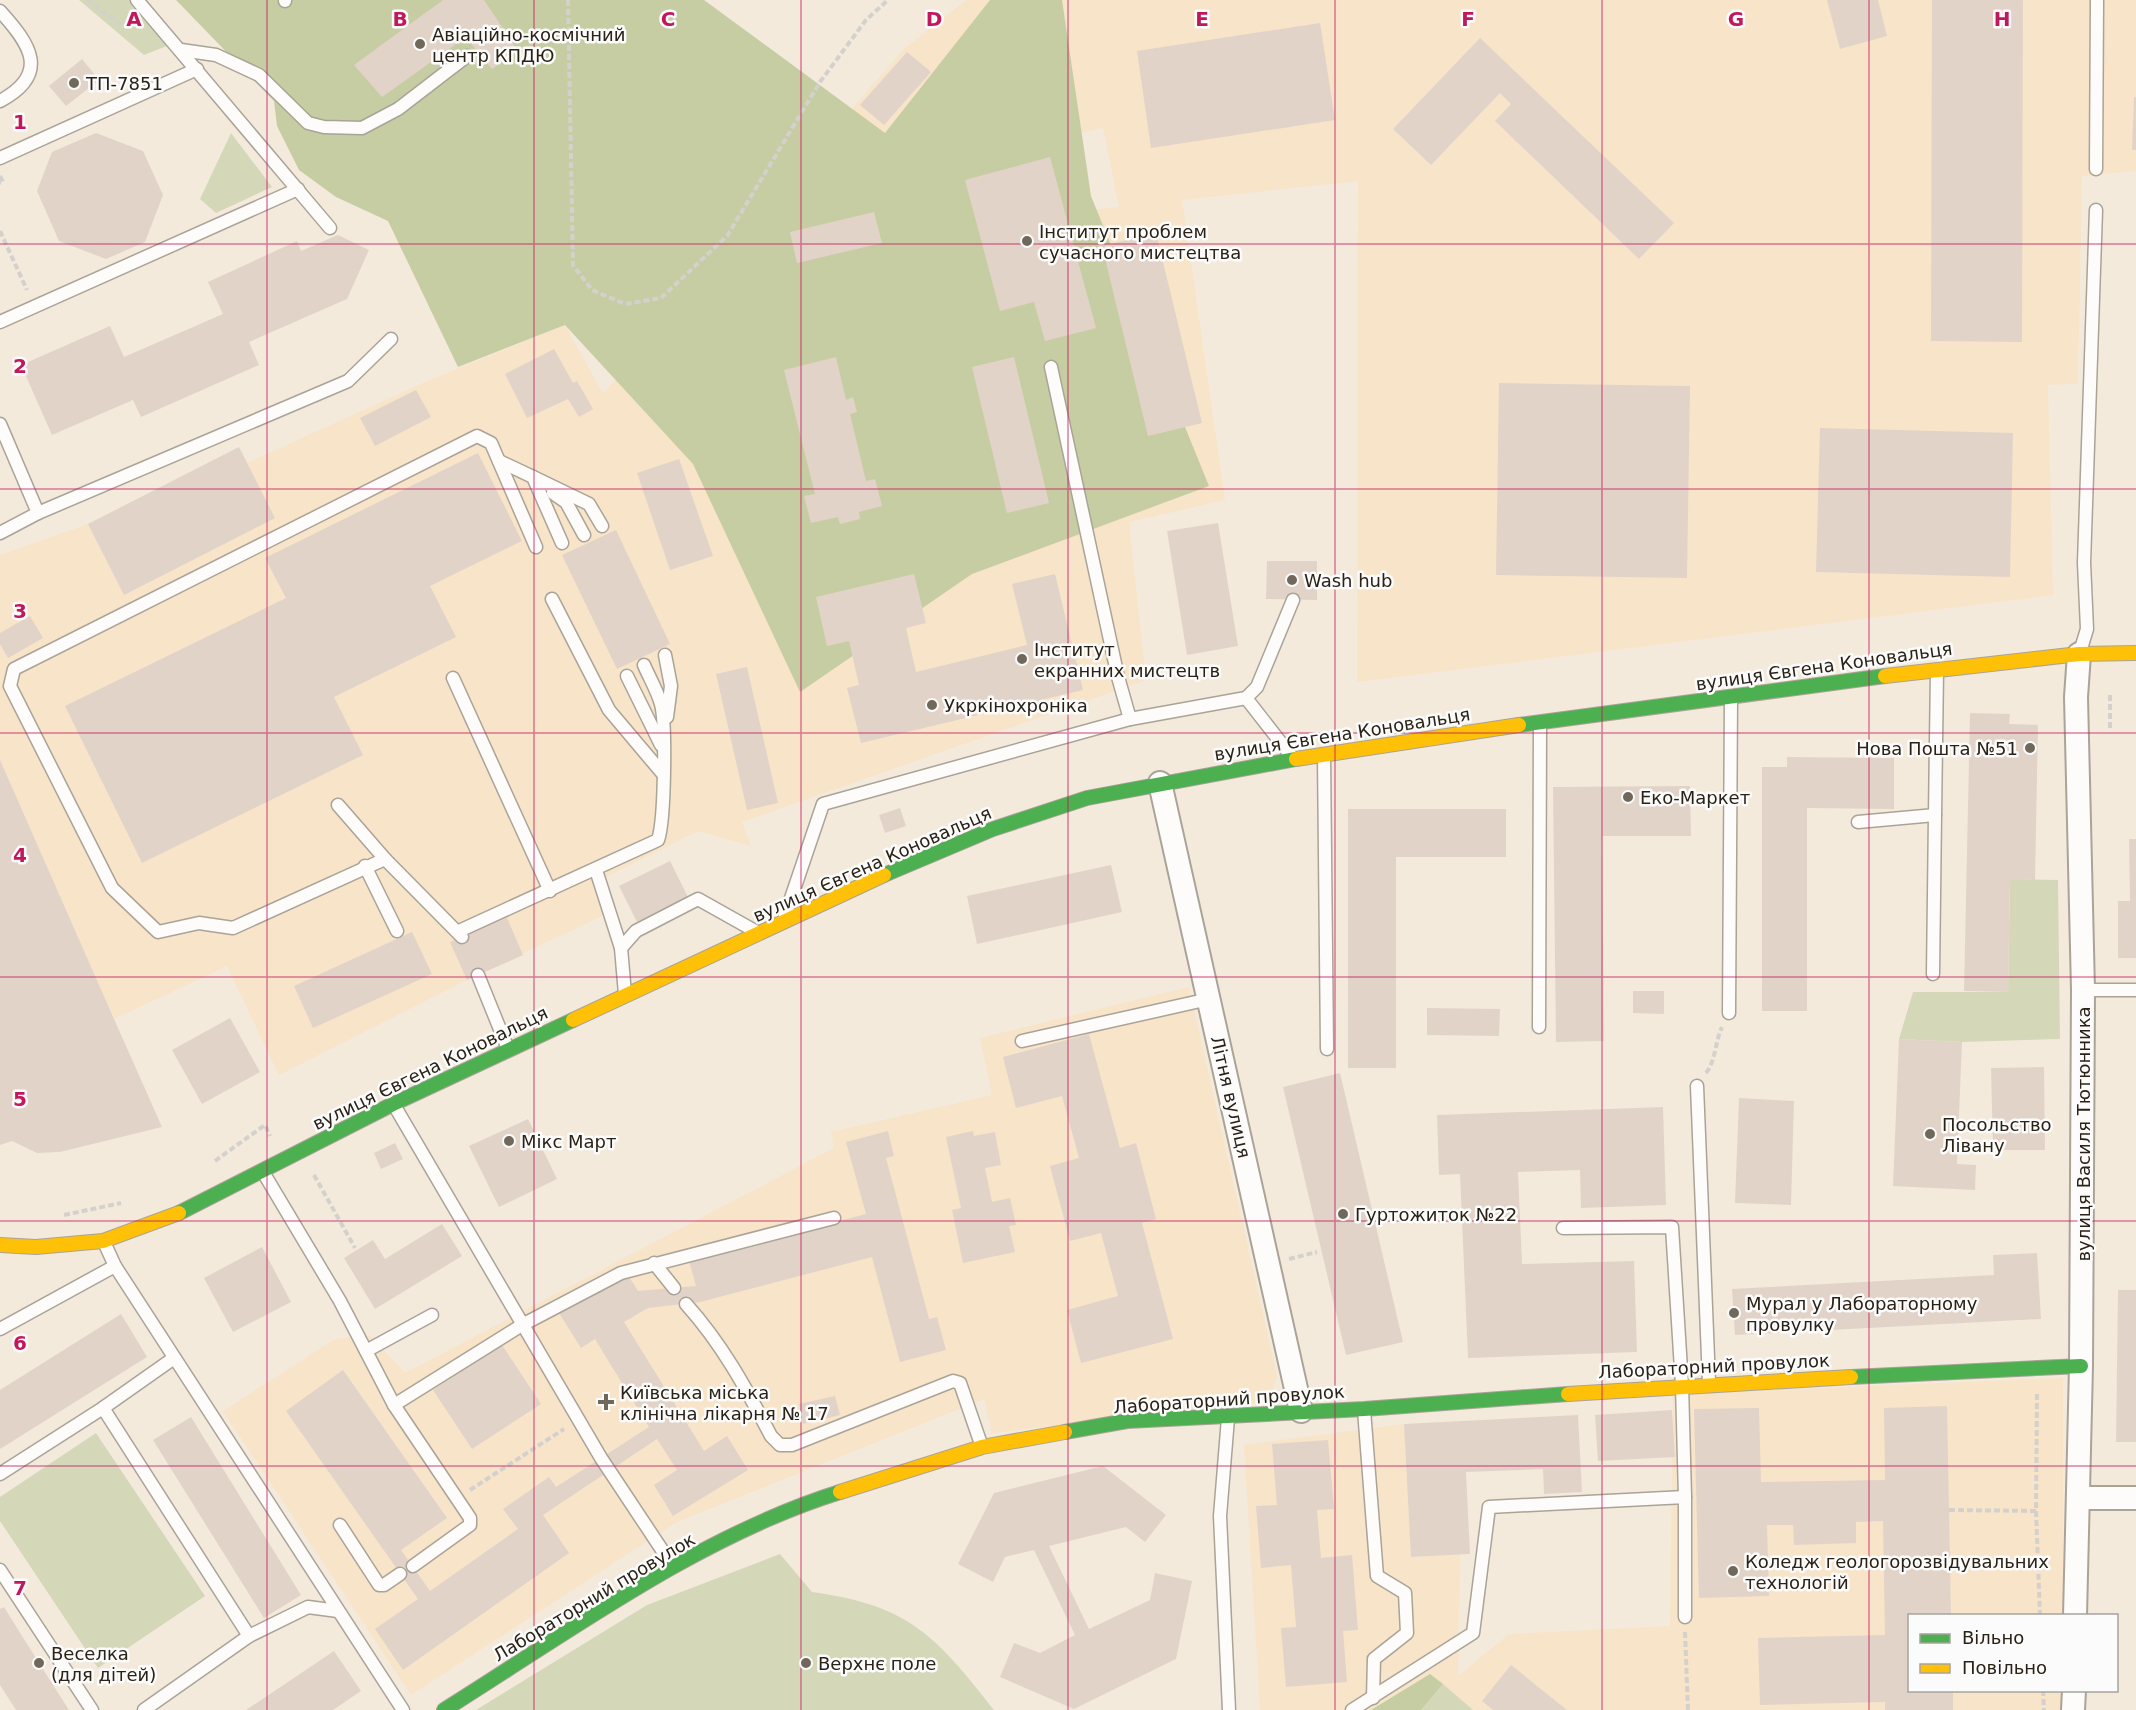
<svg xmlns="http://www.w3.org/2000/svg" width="2136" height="1710" font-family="'DejaVu Sans',sans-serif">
  <rect width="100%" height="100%" fill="#f3eadc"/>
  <!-- built -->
  <g fill="#f7e4c9" fill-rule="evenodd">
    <path d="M966 0H2136V171L2082 176 2078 384 2048 385 2053 595 1357 682 1358 181 1182 200 1225 500 1129 522 1146 680 742 822 751 846 698 831 592 884 604 915 467 980 279 1075 227 966 114 1019 0 761V555L88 524 239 447 247 463 425 382 565 325 603 394 642 348 765 246 855 105 904 49ZM1103 128 1119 207 1088 210 914 166Z"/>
    <path d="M1189 987 1277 1376 1272 1393 1253 1404 992 1433 984 1399 677 1522 411 1695 223 1411 335 1339 371 1336 405 1373 834 1148 831 1132 992 1095 980 1038Z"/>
    <path d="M2063 1378V1615L1910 1616V1690L2063 1691V1710H1260L1244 1445 1404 1424 1411 1557 1460 1555 1458 1676 1509 1634 1670 1626 1673 1394Z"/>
  </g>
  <!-- green -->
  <g fill="#d4d8b9">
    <path d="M79 0H133L172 44 144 55Z"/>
    <path d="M231 133 272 187 216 213 200 199Z"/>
    <path d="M2010 879 2058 880 2060 1039 1962 1042 1899 1039 1913 992H2008Z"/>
    <path d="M96 1433 205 1596 98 1668 0 1521V1497Z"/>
    <path d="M780 1554 812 1592C909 1605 936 1636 994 1710H476L647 1605Z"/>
    <path d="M1443 1684 1473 1710H1421Z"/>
  </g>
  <!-- forest -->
  <g fill="#c7cda2">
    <path d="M176 0H704L885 133 990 0H1062L1091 196 1209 486 972 574 800 692 693 464 565 325 458 367 388 221 336 197 299 170 277 126 274 101Z"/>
    <path d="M1430 1674 1443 1684 1421 1710H1371Z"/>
  </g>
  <!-- building -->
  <g fill="#e2d3c8">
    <path d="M443 0H484L518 51 492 69 466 37 382 97 354 65Z"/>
    <path d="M1827 0H1878L1887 36 1840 49Z"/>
    <path d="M1932 0H2023L2022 342 1931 341Z"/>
    <path d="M1320 23 1335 120 1151 148 1137 51Z"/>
    <path d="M1480 38 1674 223 1639 259 1495 121 1511 104 1500 93 1431 165 1393 129Z"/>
    <path d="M907 52 931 72 884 125 860 105Z"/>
    <path d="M82 59 99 80 66 106 49 86Z"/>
    <path d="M2134 97H2136V150H2132Z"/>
    <path d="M96 133 143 151 163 195 145 242 106 259 59 241 37 191 52 152Z"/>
    <path d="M1050 157 1096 328 1045 341 1034 302 1000 311 965 180Z"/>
    <path d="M874 212 882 243 797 263 790 232Z"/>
    <path d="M1156 233 1202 423 1148 436 1102 246Z"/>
    <path d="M338 235 369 250 347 299 249 342 259 365 141 417 133 400 52 435 21 365 110 326 124 357 223 314 208 282 297 241 301 251Z"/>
    <path d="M554 349 573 383 577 381 593 409 579 417 568 399 527 418 505 374Z"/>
    <path d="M836 357 846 400 853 397 857 412 850 414 866 481 875 479 882 506 859 512 860 519 840 524 838 517 811 523 804 496 815 494 784 370Z"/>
    <path d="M1014 357 1049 503 1007 513 972 367Z"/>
    <path d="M1499 383 1690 386 1687 578 1496 575Z"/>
    <path d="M416 390 431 417 375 446 360 418Z"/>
    <path d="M1820 428 2013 433 2010 577 1816 572Z"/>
    <path d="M239 447 275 518 124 595 88 524Z"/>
    <path d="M478 453 522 541 430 586 456 637 334 697 363 755 142 863 65 706 286 598 265 558Z"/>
    <path d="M679 459 713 556 670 570 637 473Z"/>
    <path d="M1218 523 1238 646 1187 655 1167 531Z"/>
    <path d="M616 530 670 644 617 669 562 555Z"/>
    <path d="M1267 561H1317V600L1266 599Z"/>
    <path d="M914 574 926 623 906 628 916 672 1027 645 1012 584 1055 574 1083 690 861 743 847 688 859 685 849 641 827 646 816 597Z"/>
    <path d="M30 616 43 638 8 658 0 644V633Z"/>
    <path d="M747 667 778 803 747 810 716 674Z"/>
    <path d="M1970 713 2010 714 2009 724 2038 725 2035 880 2010 879 2008 992 1964 991Z"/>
    <path d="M1787 757 1894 758V809L1807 808V1011H1762V767H1787Z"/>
    <path d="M0 760 114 1019 162 1127 60 1152 37 1153 12 1141 0 1145Z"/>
    <path d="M1690 786 1691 836H1602L1604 1041 1556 1042 1553 787Z"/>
    <path d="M900 808 906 826 885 833 879 815Z"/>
    <path d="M1348 809H1506V857H1396V1068H1348Z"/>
    <path d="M2129 839H2136V958H2118V901H2130Z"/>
    <path d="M670 861 688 897 637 922 619 886Z"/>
    <path d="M1111 865 1122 912 977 944 967 896Z"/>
    <path d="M507 918 523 955 467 980 450 942Z"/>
    <path d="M412 932 432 974 313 1028 294 986Z"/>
    <path d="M1633 991H1664V1014L1633 1013Z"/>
    <path d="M1427 1008 1500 1009 1499 1036 1427 1035Z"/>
    <path d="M230 1018 260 1072 202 1104 172 1050Z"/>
    <path d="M1089 1034 1120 1148 1136 1143 1156 1219 1142 1223 1173 1339 1081 1363 1067 1310 1118 1296 1101 1233 1070 1241 1050 1166 1079 1158 1062 1096 1016 1108 1003 1057Z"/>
    <path d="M1899 1039 1962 1042 1957 1164 1976 1165 1975 1190 1893 1186Z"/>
    <path d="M2044 1067 2045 1150H1993L1991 1068Z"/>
    <path d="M1340 1073 1403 1342 1346 1355 1283 1087Z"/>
    <path d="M1739 1098 1794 1101 1791 1205 1735 1203Z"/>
    <path d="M1663 1107 1666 1205 1581 1208 1580 1170 1518 1172 1522 1264 1634 1261 1637 1352 1468 1358 1460 1174 1439 1175 1437 1115Z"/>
    <path d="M528 1119 557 1179 499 1207 469 1146Z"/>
    <path d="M888 1131 894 1156 886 1158 929 1319 937 1317 946 1350 900 1362 872 1257 700 1302 648 1308 624 1322 704 1451 727 1436 748 1470 673 1516 654 1485 677 1470 657 1439 543 1515 569 1553 403 1670 375 1629 418 1599 286 1411 343 1370 447 1518 401 1550 430 1591 518 1529 503 1509 549 1477 556 1487 649 1427 595 1339 581 1348 559 1313 626 1272 638 1291 696 1286 689 1261 866 1214 846 1142Z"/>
    <path d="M973 1131 974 1136 995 1132 1001 1165 985 1168 992 1202 1010 1198 1016 1225 1009 1226 1015 1252 963 1263 952 1210 961 1208 946 1137Z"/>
    <path d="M395 1143 403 1159 381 1169 374 1153Z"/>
    <path d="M442 1224 462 1256 375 1309 344 1258 373 1240 385 1259Z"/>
    <path d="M262 1247 291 1302 233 1332 204 1278Z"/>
    <path d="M2037 1253 2041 1319 1735 1335 1732 1289 1994 1275 1993 1255Z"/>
    <path d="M2118 1290H2136V1442H2116Z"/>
    <path d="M121 1314 147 1357 0 1449V1390Z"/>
    <path d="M502 1345 541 1404 472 1449 433 1390Z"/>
    <path d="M835 1396 840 1415 803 1424 799 1404Z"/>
    <path d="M1947 1406 1951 1616H1910V1690H1953V1710H1885V1702L1760 1705 1758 1638 1885 1635 1883 1521 1856 1522V1543L1794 1545 1793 1525H1767L1769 1596 1699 1598 1694 1409 1759 1408 1761 1482 1885 1480 1884 1408Z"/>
    <path d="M1672 1410 1675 1457 1598 1461 1595 1415Z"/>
    <path d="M1578 1415 1582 1492 1544 1494 1543 1469 1466 1472 1470 1554 1411 1557 1404 1424Z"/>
    <path d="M191 1417 301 1595 264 1618 153 1440Z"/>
    <path d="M1328 1440 1334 1509 1317 1510 1321 1558 1352 1555 1358 1630 1343 1631 1347 1682 1286 1687 1281 1628 1296 1627 1291 1565 1261 1568 1256 1506 1277 1505 1272 1444Z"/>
    <path d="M1103 1466 1166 1515 1145 1542 1126 1527 1049 1546 1089 1629 1150 1600 1155 1573 1192 1581 1176 1659 1074 1709 1000 1677 1014 1643 1040 1653 1075 1635 1034 1550 1005 1557 993 1582 958 1564 994 1493Z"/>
    <path d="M4 1607 39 1663 69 1710H16L0 1685V1609Z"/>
    <path d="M334 1651 361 1691 333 1710H246Z"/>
    <path d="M1511 1665 1567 1710H1493L1482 1701Z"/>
  </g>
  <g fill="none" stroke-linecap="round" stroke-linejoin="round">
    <!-- lane casing -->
    <g stroke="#aaa397" stroke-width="15">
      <g id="lane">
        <path d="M137 0 330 228"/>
        <path d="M285 0V1"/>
        <path d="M0 11C30 44 51 74 0 101"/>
        <path d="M181 50 216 55 259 75 308 123 324 127 362 128 398 109 467 56"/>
        <path d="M0 158 197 69"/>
        <path d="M2096 169 2097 0"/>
        <path d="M0 322 298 189"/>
        <path d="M1051 367 1118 677 1130 719 1246 698 1292 757"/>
        <path d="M0 424 38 513 0 533"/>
        <path d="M499 461 533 477 562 543"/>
        <path d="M533 477 589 504 602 526"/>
        <path d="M553 493 566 502 584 535"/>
        <path d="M38 513 348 381 391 339"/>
        <path d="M552 599 609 710 663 774"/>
        <path d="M2080 652 2087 629 2084 563 2096 210"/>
        <path d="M665 655 671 686 667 717"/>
        <path d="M627 676 661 745"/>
        <path d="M453 678 550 891"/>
        <path d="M1246 698 1257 687 1293 600"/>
        <path d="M1324 756 1327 1049"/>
        <path d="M338 805 385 859"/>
        <path d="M1858 822 1935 815 1937 670"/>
        <path d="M365 866 397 931"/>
        <path d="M596 870 621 948 625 994"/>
        <path d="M785 916 823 804 1130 719"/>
        <path d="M459 931 658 840C665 820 666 723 661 704 657 690 649 677 644 665"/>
        <path d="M462 937 385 859 233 928 199 923 158 932 112 888 10 686 14 669 477 436 491 443 536 547"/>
        <path d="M621 948 636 931 698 899 755 931"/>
        <path d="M1933 974 1935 815"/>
        <path d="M478 975 508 1049"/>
        <path d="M2083 990H2136"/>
        <path d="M1729 1013 1731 698"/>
        <path d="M1539 1027 1540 723"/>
        <path d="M1022 1041 1209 999"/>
        <path d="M1697 1086 1709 1382"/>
        <path d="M394 1105 601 1458 672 1565"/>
        <path d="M263 1172 340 1301 394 1405 470 1518V1525L413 1566"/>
        <path d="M1563 1228 1672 1227 1682 1385 1685 1497"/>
        <path d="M654 1263 674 1288"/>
        <path d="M115 1266 403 1710"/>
        <path d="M686 1304C722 1344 746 1388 771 1436L780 1445H792L953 1381 960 1383 982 1447"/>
        <path d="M0 1329 115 1266 104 1242"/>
        <path d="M366 1351 432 1315"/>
        <path d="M174 1358 103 1408 249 1636 308 1607 338 1611"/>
        <path d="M394 1405 522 1325 621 1273 834 1218"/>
        <path d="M1364 1410 1377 1576 1405 1593 1407 1633 1374 1659 1373 1698"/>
        <path d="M1228 1418 1220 1516 1229 1710"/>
        <path d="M0 1474 103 1408"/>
        <path d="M340 1525 379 1585H384L400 1574"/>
        <path d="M0 1570 92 1710"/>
        <path d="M144 1710 249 1636"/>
        <path d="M1352 1710 1473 1633 1489 1507 1685 1497V1617"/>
      </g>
    </g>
    <!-- street casing -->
    <g stroke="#aaa397" stroke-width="26">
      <g id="street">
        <path d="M1160 783 1301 1411"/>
        <path d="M2078 1498H2136"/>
        <path d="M2075 1616 2081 1366 2083 990 2076 697 2079 654"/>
        <path d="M2073 1710 2074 1690"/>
      </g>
    </g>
    <!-- fast casing -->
    <g stroke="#aaa397" stroke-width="16">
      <g id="fast">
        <path d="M1519 725 1885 676"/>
        <path d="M884 875 993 829 1087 798 1296 759"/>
        <path d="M179 1213 393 1104 573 1020"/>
        <path d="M1851 1377 2081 1366"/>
        <path d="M1065 1432 1127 1421 1364 1409 1568 1394"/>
        <path d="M444 1710C569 1632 699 1536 840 1492"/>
      </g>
    </g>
    <!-- slow casing -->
    <g stroke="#aaa397" stroke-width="16">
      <g id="slow">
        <path d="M1885 676 2079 654 2136 653"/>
        <path d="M1296 759 1519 725"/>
        <path d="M573 1020 884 875"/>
        <path d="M0 1245 36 1247 103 1241 179 1213"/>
        <path d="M1568 1394 1851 1377"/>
        <path d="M840 1492 982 1447 1065 1432"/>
      </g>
    </g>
    <!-- path -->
    <g stroke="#d4d1cd" stroke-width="4" stroke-dasharray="6 3" stroke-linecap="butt">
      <path d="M87 0 122 26 135 23"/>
      <path d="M568 0 573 265 592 290 625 304 661 298 727 236 820 82 866 20 888 0"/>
      <path d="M0 176 3 182 0 183"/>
      <path d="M0 231 27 290"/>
      <path d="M2110 728V694"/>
      <path d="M1706 1073C1716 1060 1715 1042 1722 1027"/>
      <path d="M215 1161 265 1125 270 1136"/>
      <path d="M314 1175 355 1248"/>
      <path d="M64 1215 121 1203"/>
      <path d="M1289 1259 1317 1252"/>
      <path d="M2037 1394 2036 1511 2040 1616"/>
      <path d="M470 1490 564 1429"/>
      <path d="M1949 1510 2036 1511"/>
      <path d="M1685 1632 1688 1710"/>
      <path d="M2043 1690 2044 1710"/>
    </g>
    <!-- lane -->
    <use href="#lane" stroke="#fdfcfa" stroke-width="12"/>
    <!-- street -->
    <use href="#street" stroke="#fdfcfa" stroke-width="22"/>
    <!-- fast -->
    <use href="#fast" stroke="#4caf50" stroke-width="14"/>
    <!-- slow -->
    <use href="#slow" stroke="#ffc107" stroke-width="14"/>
  </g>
  <!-- grid -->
  <path fill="none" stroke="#c2185b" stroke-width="1.5" stroke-opacity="0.55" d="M267 0V1710M534 0V1710M801 0V1710M1068 0V1710M1335 0V1710M1602 0V1710M1869 0V1710M0 244H2136M0 489H2136M0 733H2136M0 977H2136M0 1221H2136M0 1466H2136"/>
  <!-- markers -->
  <g fill="#70685b" stroke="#fbfbfb" stroke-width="2">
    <circle cx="420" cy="44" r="6"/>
    <circle cx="74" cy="83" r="6"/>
    <circle cx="1027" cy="241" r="6"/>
    <circle cx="1292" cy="580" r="6"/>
    <circle cx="1022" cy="659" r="6"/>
    <circle cx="932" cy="705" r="6"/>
    <circle cx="2030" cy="748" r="6"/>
    <circle cx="1628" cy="797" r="6"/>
    <circle cx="1930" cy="1134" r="6"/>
    <circle cx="509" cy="1141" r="6"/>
    <circle cx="1343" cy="1214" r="6"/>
    <circle cx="1734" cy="1313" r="6"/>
    <path d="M603 1393h6v6h6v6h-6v6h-6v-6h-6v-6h6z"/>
    <circle cx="1733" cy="1571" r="6"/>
    <circle cx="39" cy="1663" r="6"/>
    <circle cx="806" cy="1663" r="6"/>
  </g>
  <g text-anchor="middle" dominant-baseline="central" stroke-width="5" stroke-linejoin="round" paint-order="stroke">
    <!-- poi labels -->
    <g font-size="18" fill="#2a2216" stroke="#fbfbfb" text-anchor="start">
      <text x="432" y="34">Авіаційно-космічний<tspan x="432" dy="21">центр КПДЮ</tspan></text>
      <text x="86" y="83">ТП-7851</text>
      <text x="1039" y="231">Інститут проблем<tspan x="1039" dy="21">сучасного мистецтва</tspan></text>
      <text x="1304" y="580">Wash hub</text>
      <text x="1034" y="649">Інститут<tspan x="1034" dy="21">екранних мистецтв</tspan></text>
      <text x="944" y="705">Укркінохроніка</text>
      <text x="2018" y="748" text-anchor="end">Нова Пошта №51</text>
      <text x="1640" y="797">Еко-Маркет</text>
      <text x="1942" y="1124">Посольство<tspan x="1942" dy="21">Лівану</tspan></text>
      <text x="521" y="1141">Мікс Март</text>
      <text x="1355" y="1214">Гуртожиток №22</text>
      <text x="1746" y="1303">Мурал у Лабораторному<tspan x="1746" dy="21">провулку</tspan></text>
      <text x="620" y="1392">Київська міська<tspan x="620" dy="21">клінічна лікарня № 17</tspan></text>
      <text x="1745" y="1561">Коледж геологорозвідувальних<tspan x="1745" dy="21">технологій</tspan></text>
      <text x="51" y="1653">Веселка<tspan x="51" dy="21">(для дітей)</tspan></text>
      <text x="818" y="1663">Верхнє поле</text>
    </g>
    <!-- street labels -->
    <g font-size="18" fill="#2a2216" stroke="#fbfbfb">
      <text transform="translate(1824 666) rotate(-8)">вулиця Євгена Коновальця</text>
      <text transform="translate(1342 734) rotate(-9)">вулиця Євгена Коновальця</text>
      <text transform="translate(872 864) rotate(-24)">вулиця Євгена Коновальця</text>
      <text transform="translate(430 1068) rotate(-26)">вулиця Євгена Коновальця</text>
      <text transform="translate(1231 1097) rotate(77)">Літня вулиця</text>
      <text transform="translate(2083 1134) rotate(-90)">вулиця Василя Тютюнника</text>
      <text transform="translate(1714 1366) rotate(-3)">Лабораторний провулок</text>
      <text transform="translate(1229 1399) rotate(-4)">Лабораторний провулок</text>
      <text transform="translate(594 1597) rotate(-31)">Лабораторний провулок</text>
    </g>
  </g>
  <g font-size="20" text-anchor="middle" font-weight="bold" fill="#c2185b" stroke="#fbfbfb" stroke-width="5" stroke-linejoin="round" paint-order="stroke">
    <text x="134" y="26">A</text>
    <text x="400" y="26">B</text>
    <text x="668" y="26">C</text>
    <text x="934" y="26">D</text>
    <text x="1202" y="26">E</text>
    <text x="1468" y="26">F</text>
    <text x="1736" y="26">G</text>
    <text x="2002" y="26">H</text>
    <text x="20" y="129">1</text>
    <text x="20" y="373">2</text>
    <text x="20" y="618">3</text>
    <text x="20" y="862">4</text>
    <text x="20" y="1106">5</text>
    <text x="20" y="1350">6</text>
    <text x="20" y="1595">7</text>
  </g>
  <!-- legend -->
  <rect x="1908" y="1614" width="210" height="78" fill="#fbfbfb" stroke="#a7a49f" stroke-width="1.5"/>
  <rect x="1920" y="1634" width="30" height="9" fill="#4caf50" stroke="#a7a49f" stroke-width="1.5"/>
  <text x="1962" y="1644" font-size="18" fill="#2a2216">Вільно</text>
  <rect x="1920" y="1664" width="30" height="9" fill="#ffc107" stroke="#a7a49f" stroke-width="1.5"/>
  <text x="1962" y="1674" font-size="18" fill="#2a2216">Повільно</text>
</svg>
